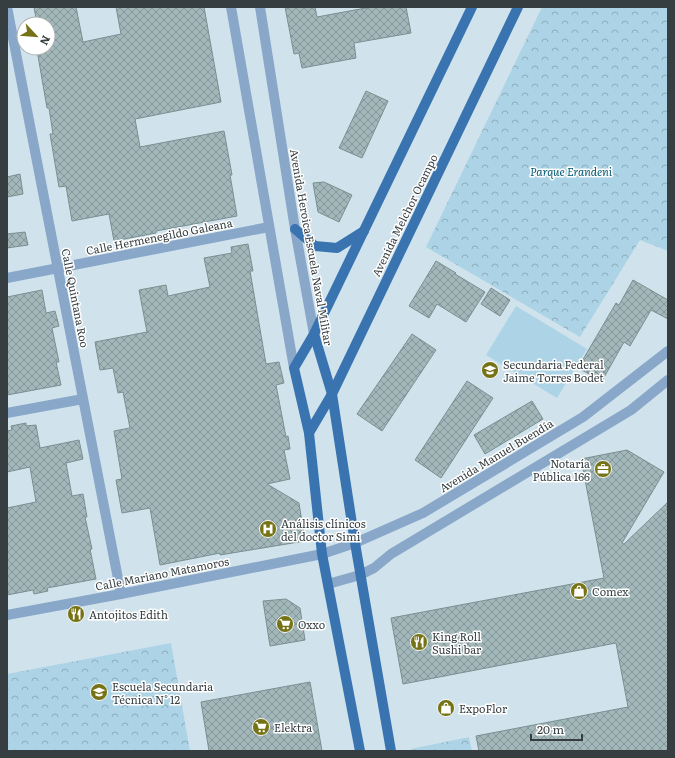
<svg xmlns="http://www.w3.org/2000/svg" width="675" height="758" font-family="Literata,serif">
  <defs>
    <pattern id="forest-crowns" width="20" height="18" patternUnits="userSpaceOnUse"><rect width="20" height="18" fill="#acd4e6"/><path d="M2 6a3 3 0 1 1 6 0M12 15a3 3 0 1 1 6 0" fill="none" stroke="#8dadbc"/></pattern>
    <pattern id="building-cross-hatch" width="8" height="8" patternUnits="userSpaceOnUse"><rect width="8" height="8" fill="#a1b7b9"/><path d="M0 0l8 8M0 8l8-8" fill="none" stroke="#849698"/></pattern>
  </defs>
  <rect width="100%" height="100%" fill="#d0e3ec"/>
  <!-- forest -->
  <g fill="url(#forest-crowns)">
    <path d="M542 7H668V251L640 240 580 337 426 247Z"/>
    <path d="M171 643 190 751H7V674Z"/>
    <path d="M469 737 472 751H411V749Z"/>
  </g>
  <!-- pitch -->
  <path fill="#acd4e6" d="M516 306 587 349 557 398 486 355Z"/>
  <!-- building -->
  <g fill="url(#building-cross-hatch)" stroke="#7a8f91">
    <path d="M34 7H76L83 42 121 34 116 7H204L221 102 135 119 140 147 224 131 232 175H230L237 216 156 231V233L114 241 109 214 72 221 66 186 59 187 50 134H53L49 108H47L37 50 48 48V24H37Z"/>
    <path d="M285 7H315L317 17 371 7H406L411 33 354 43 356 58 302 68 299 53 294 54Z"/>
    <path d="M366 91 388 101 362 158 339 148Z"/>
    <path d="M20 174 23 194 7 197V177Z"/>
    <path d="M324 182 352 195 339 222 318 212 313 183Z"/>
    <path d="M25 232 28 245 7 248V234Z"/>
    <path d="M248 244 253 271H250L266 364 279 362 284 383 276 385 286 437 288 436 290 449 284 450 290 479 267 484 299 503 305 541 220 555V553L160 565 150 508 122 513 116 480 122 479 114 431 130 428 123 392 118 393 113 368 100 370 95 342 147 332 139 290 166 285 168 296 210 287 204 258 232 253 231 247Z"/>
    <path d="M436 261 456 273 455 274 485 292 466 322 437 304 429 318 409 306Z"/>
    <path d="M633 280 668 300V319L651 310 630 346 624 342 602 381 578 368 616 303 619 305Z"/>
    <path d="M491 288 510 300 500 316 481 304Z"/>
    <path d="M42 290 46 313 55 311 59 326 52 328 59 362H56L61 385 7 395V297Z"/>
    <path d="M412 334 436 350 382 431 357 414Z"/>
    <path d="M467 381 493 398 441 478 415 460Z"/>
    <path d="M532 401 543 419 485 454 474 435Z"/>
    <path d="M26 423V426L36 425 40 448 79 440 83 459 66 463 72 496 83 494 87 517H85L92 549H90L96 579 47 588 48 591 34 594 33 590 7 595V508L36 502 30 467 7 472V431L12 430 11 426Z"/>
    <path d="M627 450 664 472 622 543 624 544 668 502V751H479L476 736 628 707 616 643 403 684 391 618 604 578 581 459Z"/>
    <path d="M286 599 300 608 305 640 270 646 263 601Z"/>
    <path d="M310 682 322 751H209L201 702Z"/>
  </g>
  <g fill="none" stroke-linecap="round" stroke-linejoin="round">
    <!-- minor -->
    <g stroke="#88a7c9" stroke-width="10">
      <path d="M7 7 121 594"/>
      <path d="M231 7 294 368"/>
      <path d="M260 7 295 229 314 334"/>
      <path d="M7 278 269 227"/>
      <path d="M7 413 83 399"/>
      <path d="M328 584 360 575 374 568 391 554 631 410 668 380"/>
      <path d="M7 615 121 594 322 554 355 543 423 513 583 417 668 351"/>
    </g>
    <!-- major -->
    <g stroke="#3974b1" stroke-width="10">
      <path d="M295 229 315 246 337 248 364 231"/>
      <path d="M314 334 332 394 355 543 391 751"/>
      <path d="M309 433 332 394 518 7"/>
      <path d="M360 751 322 554 309 433 294 368 314 334 472 7"/>
    </g>
  </g>
  <!-- icons -->
  <defs>
    <g id="school-disc" transform="scale(0.9)"><circle r="9.5" fill="#767317" stroke="#fff"/><path d="M0-5L7-2L0 1L-7-2ZM-4 1L0 2.5L4 1V4Q0 6-4 4Z" fill="#fff"/></g>
    <g id="office-disc" transform="scale(0.9)"><circle r="9.5" fill="#767317" stroke="#fff"/><path d="M-6-3h4V-5.5h4V-3h4V5H-6ZM-1-4.5V-3h2v-1.5ZM-6 0V1H6V0Z" fill="#fff"/></g>
    <g id="hospital-disc" transform="scale(0.9)"><circle r="9.5" fill="#767317" stroke="#fff"/><path d="M-5-5h3v3.5h4V-5h3V5h-3V1.5h-4V5h-3Z" fill="#fff"/></g>
    <g id="shop-disc" transform="scale(0.9)"><circle r="9.5" fill="#767317" stroke="#fff"/><path d="M-5-2.5h2.3a2.7 3.5 0 0 1 5.4 0H5L5.5 6h-11ZM-1.5-2.5h3a1.5 2.3 0 0 0-3 0Z" fill="#fff"/></g>
    <g id="restaurant-disc" transform="scale(0.9)"><circle r="9.5" fill="#767317" stroke="#fff"/><path d="M-5-6h1v4h1v-4h1v4h1v-4h1v5L-1.5 .5V6h-2V.5L-5-1ZM5-6V6H3V1.5H1.5Q1.5-4 5-6Z" fill="#fff"/></g>
    <g id="supermarket-disc" transform="scale(0.9)"><circle r="9.5" fill="#767317" stroke="#fff"/><path d="M-6-5.5h2.5l.6 2H6L4.5 2H-2.5L-4.4-4H-6ZM-1.5 3.2a1.3 1.3 0 1 0 .1 0ZM3 3.2a1.3 1.3 0 1 0 .1 0Z" fill="#fff"/></g>
  </defs>
  <g fill-rule="evenodd">
    <use href="#school-disc" x="490" y="370"/>
    <use href="#office-disc" x="603" y="469"/>
    <use href="#hospital-disc" x="268" y="529"/>
    <use href="#shop-disc" x="579" y="591"/>
    <use href="#restaurant-disc" x="76" y="614"/>
    <use href="#supermarket-disc" x="285" y="624"/>
    <use href="#restaurant-disc" x="419" y="642"/>
    <use href="#school-disc" x="99" y="692"/>
    <use href="#shop-disc" x="446" y="708"/>
    <use href="#supermarket-disc" x="261" y="727"/>
  </g>
  <g text-anchor="middle" dominant-baseline="central" stroke-width="3" stroke-linejoin="round" paint-order="stroke">
    <!-- park labels -->
    <g font-size="11" font-style="italic" fill="#005873" stroke="#fff">
      <text x="571" y="171">Parque Erandeni</text>
    </g>
    <!-- street labels -->
    <g font-size="11" fill="#363e41" stroke="#fff">
      <text transform="translate(404 215) rotate(-64)">Avenida Melchor Ocampo</text>
      <text transform="translate(159 236) rotate(-11)">Calle Hermenegildo Galeana</text>
      <text transform="translate(312 247) rotate(80)">Avenida Heroica Escuela Naval Militar</text>
      <text transform="translate(76 298) rotate(79)">Calle Quintana Roo</text>
      <text transform="translate(496 455) rotate(-31)">Avenida Manuel Buendía</text>
      <text transform="translate(162 573) rotate(-11)">Calle Mariano Matamoros</text>
    </g>
    <!-- poi labels -->
    <g font-size="11" fill="#363e41" stroke="#fff" text-anchor="start">
      <text x="503" y="364">Secundaria Federal<tspan x="503" dy="13">Jaime Torres Bodet</tspan></text>
      <text x="590" y="463" text-anchor="end">Notaría<tspan x="590" dy="13">Pública 166</tspan></text>
      <text x="281" y="523">Análisis clínicos<tspan x="281" dy="13">del doctor Simi</tspan></text>
      <text x="592" y="591">Comex</text>
      <text x="89" y="614">Antojitos Edith</text>
      <text x="298" y="624">Oxxo</text>
      <text x="432" y="636">King Roll<tspan x="432" dy="13">Sushi bar</tspan></text>
      <text x="112" y="686">Escuela Secundaria<tspan x="112" dy="13">Técnica N° 12</tspan></text>
      <text x="459" y="708">ExpoFlor</text>
      <text x="274" y="727">Elektra</text>
    </g>
  </g>
  <!-- border -->
  <rect width="675" height="758" fill="none" stroke="#363e41" stroke-width="16"/>
  <!-- north arrow -->
  <g transform="translate(36 36) rotate(116)"><circle r="19" fill="#ffffff" stroke="#afb2b3"/>
  <path d="M0-3L7 15L0 10L-7 15Z" fill="#767317"/>
  <text y="-6" font-size="11" font-weight="bold" text-anchor="middle" fill="#363e41">N</text>
  </g>
  <!-- scale -->
  <path d="M531 734v6h51v-6" fill="none" stroke="#363e41" stroke-width="2"/>
  <text x="537" y="734" font-size="12" fill="#363e41" stroke="#ffffff" stroke-width="3" paint-order="stroke">20 m</text>
</svg>
